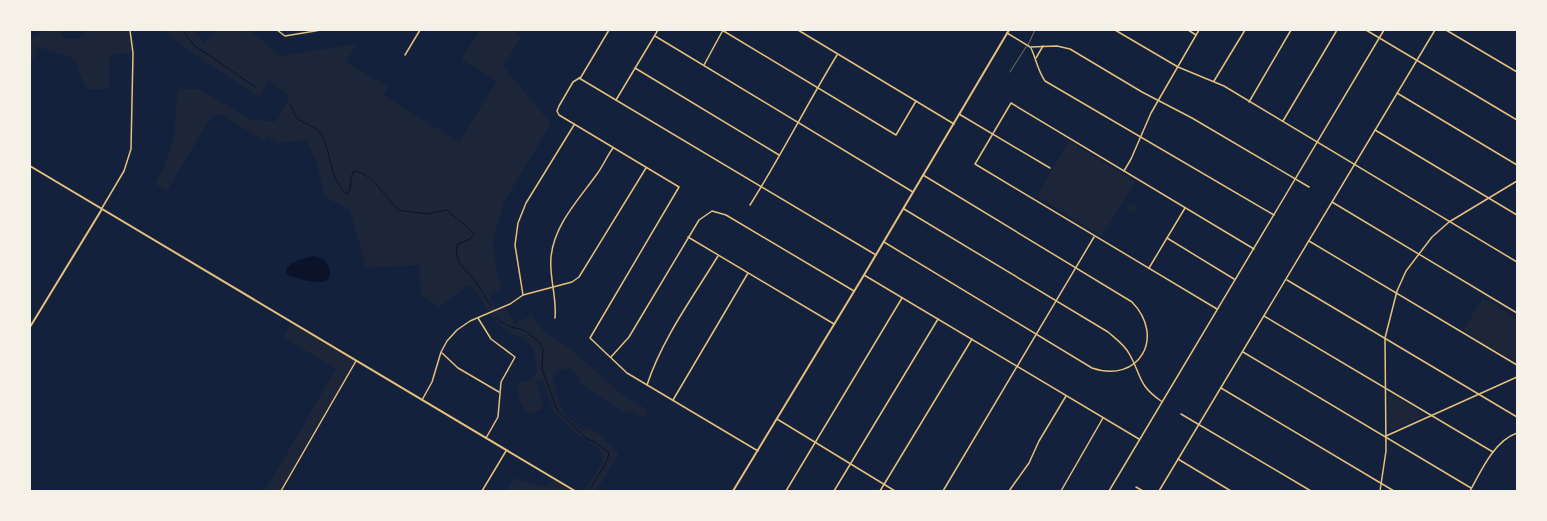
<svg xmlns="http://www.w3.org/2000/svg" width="1547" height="521" font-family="Helvetica,sans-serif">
  <rect width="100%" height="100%" fill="#14213d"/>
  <!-- green -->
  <g fill="#1d2539">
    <path d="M50 30H60L64 39H79L88 30H130L133 53 110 54 109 89H88L84 84 74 58 34 46 37 53 30 64V38Z"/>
    <path d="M165 30H193L204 43 217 30H249L280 56 356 44 346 62 388 87 383 95 459 142 497 81 461 59 480 30H511L522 36 503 66 551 124 504 202 493 240 496 271 502 289 489 295 496 310 505 306 515 324 532 315 543 331 570 348 620 393 648 410 644 418 631 411 625 413 581 384 577 374 568 368 555 372 553 379 562 411 583 431 587 427 601 435 619 454 596 491H584L603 462 601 451 576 433 554 411 542 380 536 382 544 408 529 414C520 404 516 395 519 382L530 380 537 372C533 327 523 347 499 324 491 317 479 296 472 286L466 287 439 307 421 295 419 265 366 268 350 210 325 197 316 160 306 140 279 143 267 136 264 141 220 114 211 117 167 191 155 184 164 167 174 138 178 89H199L250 119 276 122 289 98 287 94 268 82 259 97 184 48Z"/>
    <path d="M1069 141 1135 182 1102 236 1037 196Z"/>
    <circle cx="1132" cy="208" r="4.5"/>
    <path d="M1483 298 1517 319V362L1462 332Z"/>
    <path d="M292 323 356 361 281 491H265L336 369 283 337Z"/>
    <path d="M1391 394 1422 413V417L1392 430 1388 428V397Z"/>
    <path d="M514 478 544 487 556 479 575 491H506Z"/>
  </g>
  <!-- water -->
  <path fill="#0b132b" d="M314 256C317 257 321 258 323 259 329 263 334 277 326 281 318 285 294 278 286 274L287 267C296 260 303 258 314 256Z"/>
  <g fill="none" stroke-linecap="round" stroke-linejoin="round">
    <!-- stream -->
    <g stroke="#0b132b" stroke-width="1">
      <path d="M182 30 194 45 255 87"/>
      <path d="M291 105C293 109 294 114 296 117 302 124 317 126 321 134 332 153 329 180 347 194 353 188 348 179 354 171 371 172 387 199 398 210L427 214 447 210 475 234 470 239 458 244C451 261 468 271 477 284 482 291 485 298 491 305"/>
      <path d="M498 318 500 322 511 327 524 330 538 341 543 349 542 369 557 410 587 439 595 442 609 453 607 461 589 491"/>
      <path d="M527 491H529"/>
    </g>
    <!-- service -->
    <g stroke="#e5c07b" stroke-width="0.5">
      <path d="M1028 45 1035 30"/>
      <path d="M1010 72 1026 47"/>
    </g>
    <!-- minor -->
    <g stroke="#e5c07b" stroke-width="1.5">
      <path d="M277 30 285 36 321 30"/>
      <path d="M609 30 581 77 573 82 559 106 557 111 559 115 679 187 590 338 627 373 758 451"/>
      <path d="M722 30 896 135 916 101"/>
      <path d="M798 30 954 124"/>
      <path d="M1115 30 1178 67 1224 86 1517 262"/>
      <path d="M1188 30 1196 35"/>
      <path d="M1366 30 1517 120"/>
      <path d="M1446 30 1517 72"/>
      <path d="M1007 33 1030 47 1057 46 1070 49 1142 92 1192 118 1309 187"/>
      <path d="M655 36 913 192"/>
      <path d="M1031 48C1036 59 1038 71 1045 81L1274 215"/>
      <path d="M405 55 420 30"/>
      <path d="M1036 58 1043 46"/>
      <path d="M704 65 723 30"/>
      <path d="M635 68 779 155"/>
      <path d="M579 78 876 255"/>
      <path d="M1214 81 1245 30"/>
      <path d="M1397 93 1517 165"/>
      <path d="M616 100 658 30"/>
      <path d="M1249 102 1291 30"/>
      <path d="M959 114 1050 168"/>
      <path d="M1283 121 1337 30"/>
      <path d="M1375 130 1517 215"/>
      <path d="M1124 171 1131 159 1151 113 1199 30"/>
      <path d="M1332 202 1517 313"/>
      <path d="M750 205C781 156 807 104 837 55"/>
      <path d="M904 209 1108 332C1116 339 1125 345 1130 355 1142 377 1138 385 1161 401"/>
      <path d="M688 237 834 324"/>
      <path d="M1167 238 1234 279"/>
      <path d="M1309 241 1517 365"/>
      <path d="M884 242 1092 368C1139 384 1166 337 1132 302L923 175"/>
      <path d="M1149 268 1185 208"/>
      <path d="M864 275 1139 439"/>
      <path d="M1287 280 1517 417"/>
      <path d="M523 295 515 245 518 223 526 203 574 125"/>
      <path d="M1217 309 975 164 1011 103 1254 249"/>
      <path d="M1264 316 1493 452"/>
      <path d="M478 318 491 339 515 357 501 382 498 417 486 438"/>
      <path d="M555 318C557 297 549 277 551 257 554 225 579 199 597 174 603 166 607 156 613 148"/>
      <path d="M1243 352 1471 488"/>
      <path d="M442 353 458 368 499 392"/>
      <path d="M611 357 629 337 699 220 712 211 726 215 854 291"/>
      <path d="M647 385C662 339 693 297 718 256"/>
      <path d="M1221 388 1394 491"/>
      <path d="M422 400 432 382 441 352 447 341 457 330 470 321 510 304 523 295 572 282 579 277 646 168"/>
      <path d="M673 400 748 273"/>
      <path d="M1181 414 1311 491"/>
      <path d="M777 419 895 491"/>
      <path d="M1386 436 1517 377"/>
      <path d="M1178 459 1231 491"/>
      <path d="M1136 487 1143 491"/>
      <path d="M482 491 506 451"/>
      <path d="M786 491 902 298"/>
      <path d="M834 491 938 319"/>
      <path d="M880 491 972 339"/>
      <path d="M943 491 1094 237"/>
      <path d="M1009 491 1029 463 1039 441 1066 396"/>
      <path d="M1061 491 1103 418"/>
      <path d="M1109 491 1384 30"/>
      <path d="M1159 491 1435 30"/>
      <path d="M1380 491 1386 451 1385 338 1397 291 1406 271 1432 237 1449 222 1517 181"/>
      <path d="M1470 491C1481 471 1494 441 1517 433"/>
    </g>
    <!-- tertiary -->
    <g stroke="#e5c07b" stroke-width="1.5">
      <path d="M102 208 124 171 131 149 133 53 130 30"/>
      <path d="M281 491 356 361"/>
    </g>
    <!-- secondary -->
    <g stroke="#e5c07b" stroke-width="2">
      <path d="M30 327 102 209"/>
      <path d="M733 491 864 275 1009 30"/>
    </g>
    <!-- primary -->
    <path stroke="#e5c07b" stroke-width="2" d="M30 166 575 491"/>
  </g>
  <!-- border -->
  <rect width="1547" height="521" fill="none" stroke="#f6f1e7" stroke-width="62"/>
</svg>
